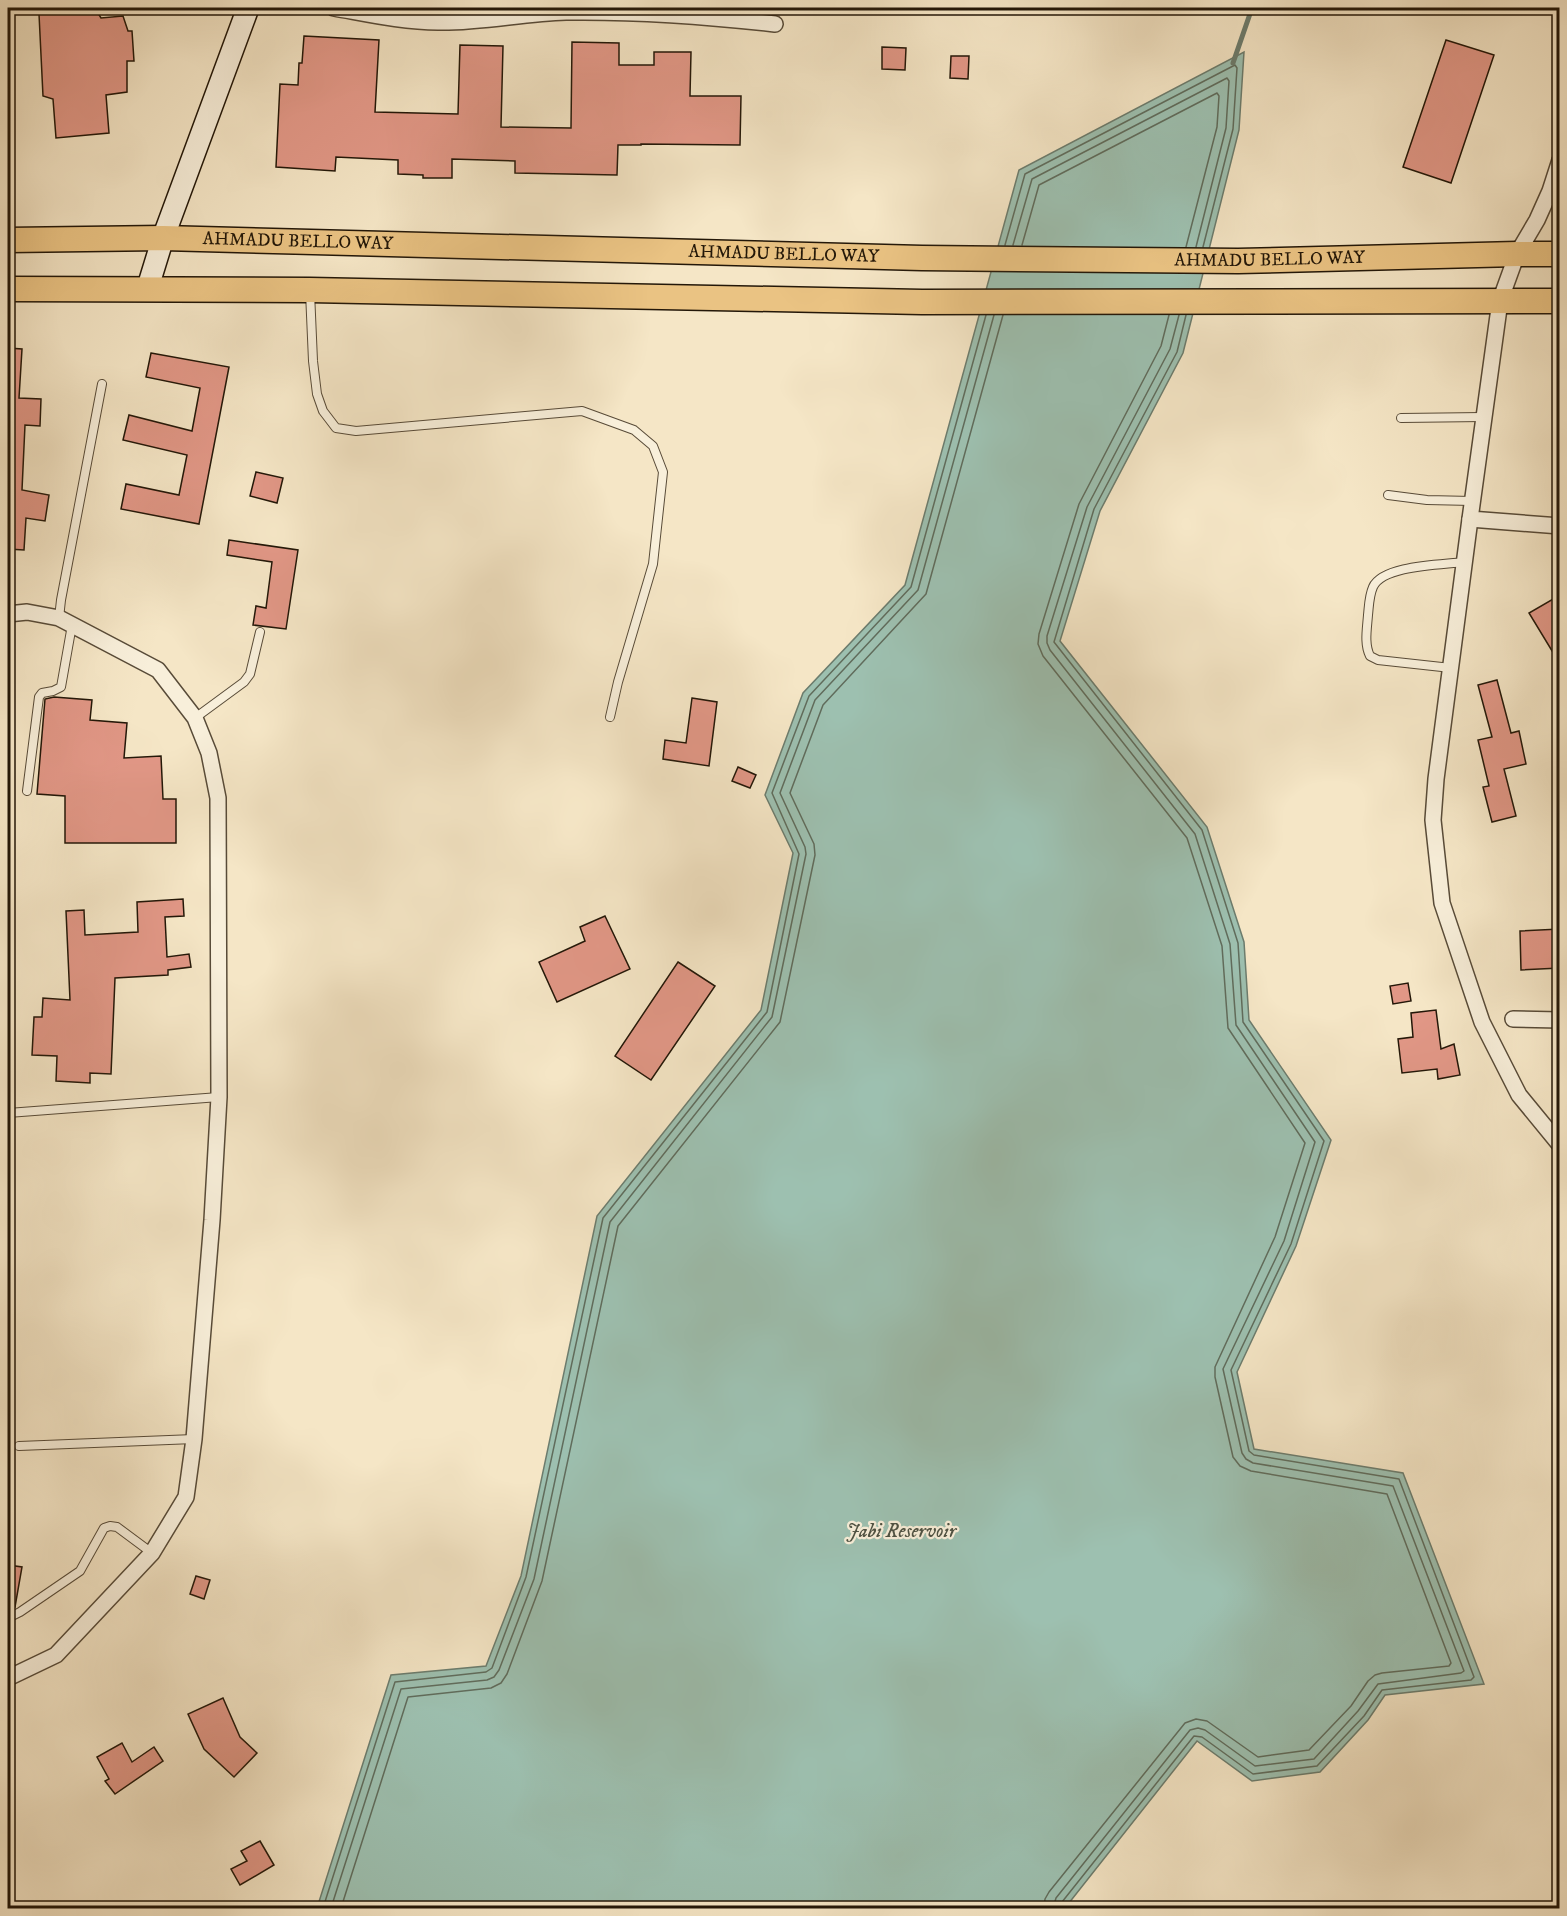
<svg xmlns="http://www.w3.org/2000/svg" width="1567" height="1916" font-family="'IM FELL DW Pica',serif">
  <rect width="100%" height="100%" fill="#f5e6c6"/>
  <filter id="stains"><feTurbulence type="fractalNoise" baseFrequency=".00333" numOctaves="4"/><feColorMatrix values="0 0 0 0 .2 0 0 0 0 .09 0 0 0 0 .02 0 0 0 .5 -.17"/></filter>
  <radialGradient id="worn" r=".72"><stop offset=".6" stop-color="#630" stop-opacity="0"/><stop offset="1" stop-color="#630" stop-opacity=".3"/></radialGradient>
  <!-- water -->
  <path fill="#9dc0b0" stroke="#6c7c6d" stroke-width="1.5" d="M1244 52 1239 130 1183 353 1100 511 1060 641 1207 827 1244 942 1249 1020 1331 1140 1296 1246 1237 1372 1254 1449 1403 1473 1484 1684 1385 1695 1368 1720 1320 1772 1252 1781 1197 1741 1065 1908H317L391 1675 486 1666 521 1576 597 1216 761 1010 793 853 765 795 803 693 905 585 1019 170Z"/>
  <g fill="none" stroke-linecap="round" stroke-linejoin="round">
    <!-- shore -->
    <g stroke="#606c5c" stroke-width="1.5">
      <path d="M1005 245 1025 174 1235 65 1237 68 1233 129 1203 247"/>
      <path d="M1013 245 1032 179 1227 78 1229 81 1226 128 1196 247"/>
      <path d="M1022 245 1039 185 1217 93 1219 96 1217 127 1186 247"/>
      <path d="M323 1908 395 1682 486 1672 492 1668 526 1577 603 1218 767 1012 799 854 772 793 809 696 911 587 986 315"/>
      <path d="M331 1908 401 1689 487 1680 494 1677 499 1670 534 1579 610 1222 772 1017 806 854 805 847 780 793 815 700 918 590 994 315"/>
      <path d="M341 1908 408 1697 491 1688 501 1683 507 1674 542 1581 618 1226 780 1022 815 855 814 844 790 793 823 705 926 594 1003 315"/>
      <path d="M1044 1908 1045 1899 1049 1892 1185 1723 1196 1719 1207 1721 1258 1757 1309 1750 1351 1706 1368 1681 1375 1675 1382 1673 1449 1666 1451 1663 1387 1494 1251 1471 1240 1466 1233 1457 1215 1377V1367L1275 1237 1305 1143 1228 1028 1222 946 1187 838 1043 656 1038 644 1039 634 1079 504 1161 346 1169 315"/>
      <path d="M1053 1908 1056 1898 1190 1730 1198 1728 1205 1730 1255 1766 1314 1759 1358 1711 1378 1684 1461 1673 1464 1671 1393 1486 1253 1463 1246 1459 1242 1453 1223 1369 1284 1241 1315 1142 1236 1025 1230 944 1195 834 1050 650 1047 643V636L1087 507 1170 349 1179 315"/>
      <path d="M1061 1908 1062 1902 1194 1736 1202 1737 1253 1774 1317 1766 1364 1716 1382 1690 1471 1680 1474 1677 1399 1479 1254 1455 1249 1451 1231 1370 1291 1244 1324 1141 1243 1022 1238 943 1202 830 1054 642 1094 509 1177 352 1186 315"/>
    </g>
    <!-- stream -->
    <path stroke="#6c7c6d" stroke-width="5" d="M1233 63 1252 8"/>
  </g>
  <!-- building -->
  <g fill="#e19786" stroke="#231708" stroke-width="1.5">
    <path d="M96 10 101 18 123 16 128 31H132L134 61H127V92L106 95 109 133 56 138 53 99 43 96 39 14Z"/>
    <path d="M304 36 379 40 375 112 458 114 460 45 503 46 501 127 571 128 572 42 619 43V65H654V52H691L690 96H741L740 145 641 144V145H618L617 175 515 173V161L452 159V178H423V175L398 174V160L336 157 335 171 276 167 280 84 298 85 299 63H302Z"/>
    <path d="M1446 40 1494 55 1451 183 1403 167Z"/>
    <path d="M882 47 906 48 905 70 882 69Z"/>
    <path d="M951 56H969L968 79 950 78Z"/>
    <path d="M8 348 22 349 19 398 41 399 40 426 25 425 22 490 49 495 45 521 26 518 24 550 8 549Z"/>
    <path d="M151 353 229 367 199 524 121 509 126 484 179 495 187 455 123 440 129 415 192 431 200 388 146 377Z"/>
    <path d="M256 472 283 478 277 503 250 496Z"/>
    <path d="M229 540 298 550 286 629 253 625 256 606 266 608 272 562 227 555Z"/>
    <path d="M1560 595V664L1529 613Z"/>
    <path d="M1497 680 1511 733 1519 731 1526 764 1504 769 1516 816 1492 822 1483 787 1489 786 1478 740 1492 737 1478 685Z"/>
    <path d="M54 697 92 700 90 720 127 723 124 758 161 756 163 799H176V843H65V796L37 794 45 699Z"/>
    <path d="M692 698 717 702 709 766 663 759 665 740 686 743Z"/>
    <path d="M738 767 756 775 750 788 732 781Z"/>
    <path d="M183 899 184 916 165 917 167 957 189 954 191 967 168 970V975L115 978 111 1074 90 1073V1083L56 1081 57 1056 32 1055 34 1017H42L43 998 70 1000 66 911 84 910 85 935 138 932 137 902Z"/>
    <path d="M605 916 630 969 557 1002 539 962 585 941 580 927Z"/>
    <path d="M1560 929V968L1521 970 1520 931Z"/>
    <path d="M678 962 715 986 651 1080 615 1056Z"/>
    <path d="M1408 983 1411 1001 1393 1004 1390 986Z"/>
    <path d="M1436 1010 1441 1049 1454 1044 1460 1075 1438 1079 1437 1069 1402 1073 1398 1039 1413 1037 1411 1013Z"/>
    <path d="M8 1565 22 1567 15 1607H8Z"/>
    <path d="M196 1576 210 1580 204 1599 190 1594Z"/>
    <path d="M223 1698 240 1737 257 1753 234 1777 204 1749 188 1714Z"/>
    <path d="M122 1743 132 1762 154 1747 163 1761 115 1794 105 1781 109 1779 97 1757Z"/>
    <path d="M260 1841 274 1865 240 1885 231 1869 247 1861 241 1851Z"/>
  </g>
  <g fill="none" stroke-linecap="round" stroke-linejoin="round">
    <!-- lane casing -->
    <g stroke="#584b38" stroke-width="10">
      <g id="lane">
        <path d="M310 292 313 361 317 394 323 411 336 428 356 431 582 411 634 430 653 446 663 472 653 564 618 682 610 717"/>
        <path d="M1401 418 1483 417"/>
        <path d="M1388 495 1427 500 1472 501"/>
        <path d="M59 618 61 600 102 384"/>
        <path d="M1451 668 1378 660 1370 656C1364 644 1367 629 1368 615 1369 606 1369 596 1373 587 1383 565 1442 565 1464 562"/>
        <path d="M195 718 244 682 250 674 260 632"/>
        <path d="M27 791 39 697 42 693 53 691 61 687 72 625"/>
        <path d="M8 1113 219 1097"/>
        <path d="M19 1446 194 1439"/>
        <path d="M8 1618 20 1612 80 1571 104 1528 110 1526 117 1527 152 1553"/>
      </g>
    </g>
    <!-- street casing -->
    <g stroke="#584b38" stroke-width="18">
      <g id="street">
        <path d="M334 8C368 14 403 22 438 22 481 23 523 13 566 12 636 11 706 16 775 24"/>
        <path d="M1560 160 1550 191 1537 220 1517 254 1500 301 1470 519 1560 526"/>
        <path d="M1470 519 1436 779 1433 820 1442 903 1482 1022 1519 1095 1560 1145"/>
        <path d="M8 614 27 612 59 618 158 670 195 718 209 753 218 798 219 1097 212 1220 194 1439 186 1497 152 1553 56 1655 8 1678"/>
        <path d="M1513 1019 1560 1020"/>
      </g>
    </g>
    <!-- secondary casing -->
    <g stroke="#231708" stroke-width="24">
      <path id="secondary" d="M147 290 163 238 248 8"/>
    </g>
    <!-- primary casing -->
    <g stroke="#231708" stroke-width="27">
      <g id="primary">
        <path id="s1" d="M8 240 163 238 922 258 1238 261 1517 254H1560"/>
        <path d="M8 289 310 290 922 302 1560 301"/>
      </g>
    </g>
    <!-- lane -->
    <use href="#lane" stroke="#f8efda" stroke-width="8"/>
    <!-- street -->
    <use href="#street" stroke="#f8efda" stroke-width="15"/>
    <!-- secondary -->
    <use href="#secondary" stroke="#f8efda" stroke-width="21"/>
    <!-- primary -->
    <use href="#primary" stroke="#eac383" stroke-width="24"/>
  </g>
  <g text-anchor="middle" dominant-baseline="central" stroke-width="4.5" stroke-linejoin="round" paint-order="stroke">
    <!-- street labels -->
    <g font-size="18" fill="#231708" stroke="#f8efda">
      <text stroke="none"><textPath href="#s1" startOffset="290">AHMADU BELLO WAY</textPath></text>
      <text stroke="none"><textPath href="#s1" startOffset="776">AHMADU BELLO WAY</textPath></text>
      <text stroke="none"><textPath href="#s1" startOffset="1262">AHMADU BELLO WAY</textPath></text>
    </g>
    <!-- water labels -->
    <g font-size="20" font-style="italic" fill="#4e5243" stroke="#f8efda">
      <text x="901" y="1531">Jabi Reservoir</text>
    </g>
  </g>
  <!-- margin -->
  <rect width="1567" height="1916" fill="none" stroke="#f5e6c6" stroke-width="30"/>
  <rect x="9" y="9" width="1549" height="1898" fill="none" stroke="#231708" stroke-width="3"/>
  <rect x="15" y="15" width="1537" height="1886" fill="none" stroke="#231708" stroke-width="1.5"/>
  <rect width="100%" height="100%" filter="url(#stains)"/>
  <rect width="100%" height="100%" fill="url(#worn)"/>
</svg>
